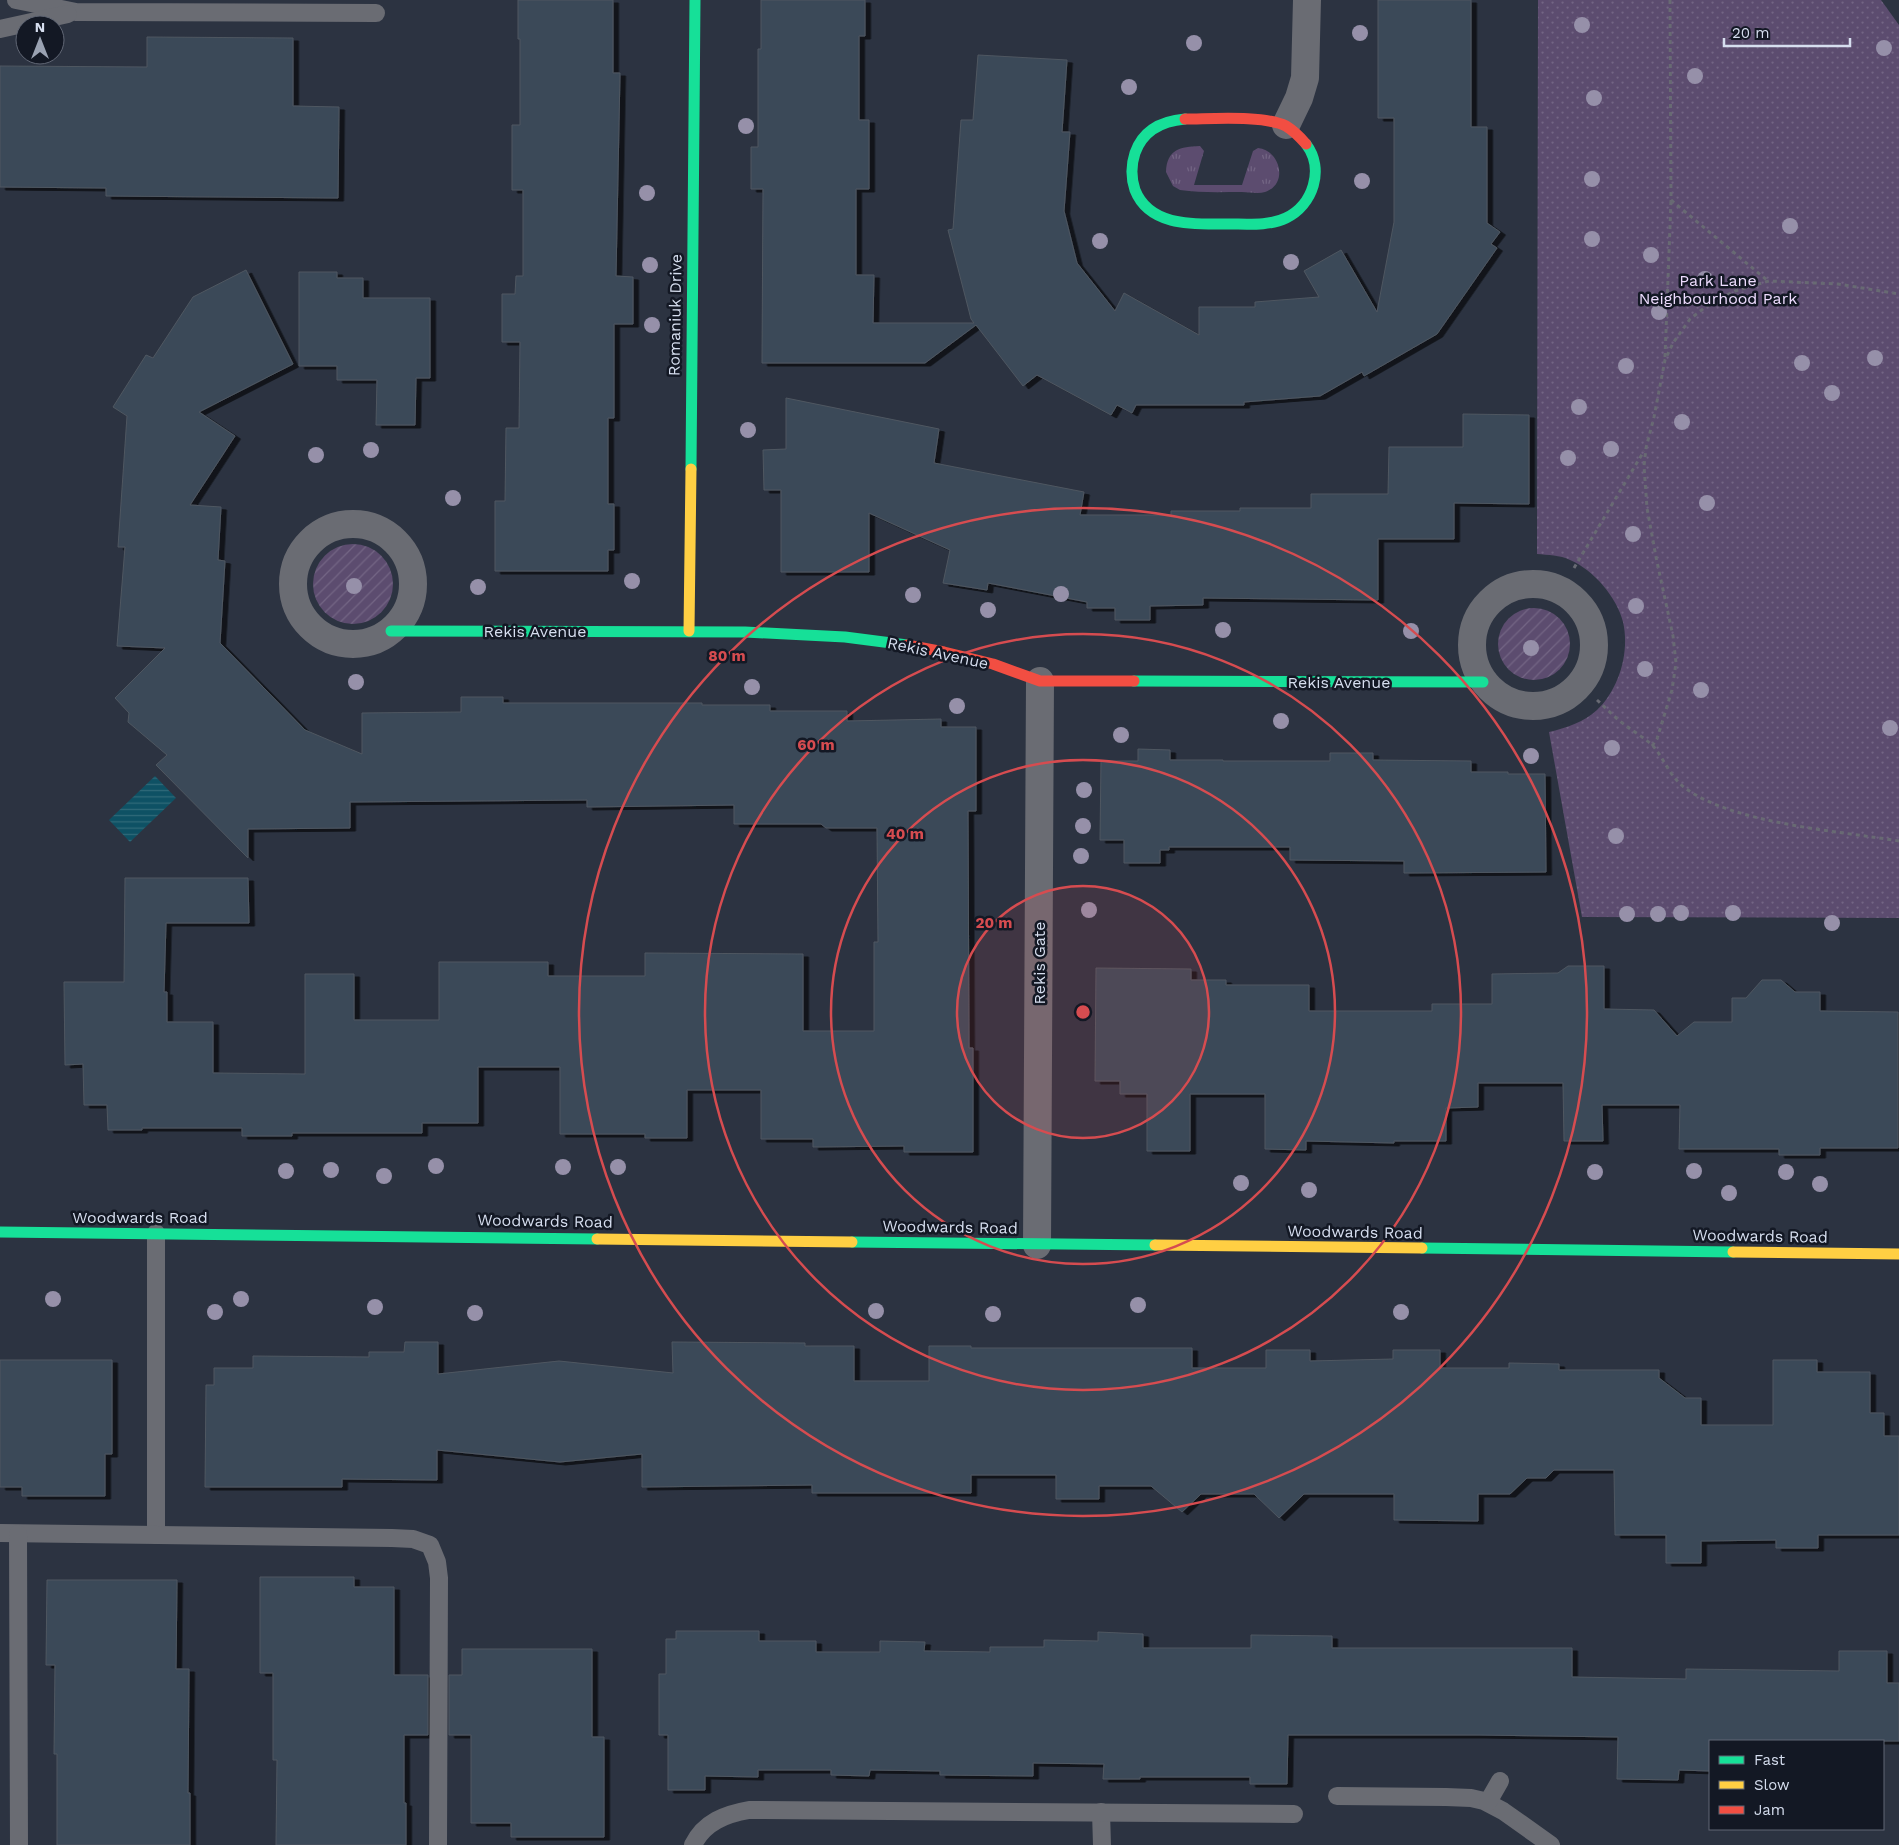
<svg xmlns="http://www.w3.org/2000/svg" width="1899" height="1845" font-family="'Work Sans',sans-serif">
  <defs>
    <pattern id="grass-tufts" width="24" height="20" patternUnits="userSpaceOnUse" patternTransform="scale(1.25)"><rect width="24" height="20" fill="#5c4c6f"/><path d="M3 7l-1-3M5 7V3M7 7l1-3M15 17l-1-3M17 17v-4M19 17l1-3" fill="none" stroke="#736584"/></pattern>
    <pattern id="park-dots" width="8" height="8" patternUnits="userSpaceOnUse" patternTransform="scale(1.25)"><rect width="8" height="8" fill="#5c4c6f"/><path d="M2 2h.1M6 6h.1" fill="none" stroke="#736584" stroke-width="1.8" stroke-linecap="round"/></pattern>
    <pattern id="garden-furrows" width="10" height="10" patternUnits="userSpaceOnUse" patternTransform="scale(1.25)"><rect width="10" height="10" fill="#5c4c6f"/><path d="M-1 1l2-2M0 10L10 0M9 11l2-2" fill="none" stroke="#736584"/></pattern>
    <pattern id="water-rules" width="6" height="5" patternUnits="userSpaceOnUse" patternTransform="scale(1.25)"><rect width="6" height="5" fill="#0e5164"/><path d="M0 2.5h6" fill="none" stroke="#306a7a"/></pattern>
    <filter id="shadow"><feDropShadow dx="5.5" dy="3" stdDeviation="0" flood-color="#0009"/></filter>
  </defs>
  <rect width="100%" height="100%" fill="#2c3341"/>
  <!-- grass -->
  <path fill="url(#grass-tufts)" d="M1200 146 1204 151 1194 185H1242L1253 151 1258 148C1280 150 1289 184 1265 192 1258 194 1249 192 1242 192 1221 192 1200 193 1180 190L1173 186 1166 172C1167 149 1180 147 1200 146Z"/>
  <!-- park -->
  <path fill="url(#park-dots)" d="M1538 0H1881L1899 25V918L1582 917 1549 732C1566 728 1584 722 1597 710 1619 689 1630 652 1623 622 1617 598 1594 570 1570 560 1560 555 1548 555 1537 554Z"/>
  <!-- garden -->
  <g fill="url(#garden-furrows)">
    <circle cx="353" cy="584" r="40"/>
    <circle cx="1534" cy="644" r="36"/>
  </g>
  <!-- water -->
  <path fill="url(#water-rules)" d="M155 776 176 798 130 842 109 820Z"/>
  <!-- building -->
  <g fill="#3b4958" stroke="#4f5761" filter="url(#shadow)">
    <path d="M518 0H613V73H620L616 276 633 277V324H614V418H608V504H614V550H608V571H495V501H505L506 428H519L520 342H502V294H515L516 276H523V190H512V125H520V39H518Z"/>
    <path d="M761 0H865V36H859V120H869V189H856V275H874L873 323H974L971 319 948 230 953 229 961 120H973L978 55 1067 60 1062 132H1070L1064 211 1077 263 1115 311 1124 293 1199 335V307H1255V302L1319 297 1304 271 1341 250 1377 312 1394 222V118H1378V0H1471V127H1487V223L1500 232 1491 244 1497 248 1437 334 1364 376 1362 372 1320 396 1244 402V405H1136L1132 413 1117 405 1111 415 1037 375 1023 386 976 325 925 363H762L763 189H751V147H758V49H761Z"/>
    <path d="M147 37 293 38V106L339 107 338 198 106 196V188L0 187V66L147 67Z"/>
    <path d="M246 270 293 364 199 412 235 436 190 505 221 507 218 560 225 561 220 643 305 730 362 754V713L461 712V697H503V703H702V705H770V711H847V721L941 719V727H976V811H968L969 1048H973V1152H904V1146L813 1147V1139H761V1090H687V1138H645V1134H560V1067H478V1123H422V1133H292V1136H242V1128H142V1130H108L107 1105H84L83 1064 65 1065 64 982H124L125 878H248L249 923H166L164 992H167V1022H213V1073L305 1074V974H354V1020H439V962H548V976H645V953L803 954V1031H874V942H878L877 828H826L821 824H734V805L587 807V800L350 802V828L248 829V858L156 765 167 755 128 722 129 713 115 698 165 648 117 646 125 547H118L127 416 113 407 146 355 153 358 193 297Z"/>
    <path d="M299 272H337V278H363V298H430V378H416L415 425H376L377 380H337V366H299Z"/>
    <path d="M786 398 939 429 934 463 1084 492 1080 515H1171V511H1240V508H1311V494H1388L1389 447H1463V414L1529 415V504L1454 503V539H1378V600L1203 598V605L1150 606V620H1115V608H1087V602L988 583 987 590 943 583 950 550 869 513V572H781V490H764L763 450 786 449Z"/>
    <path d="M1138 749 1170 750V760H1223V761H1330V753H1373V760L1471 761V772H1508V774H1545L1546 872 1404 873V861L1290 860V847H1169V850H1160V863H1124V840H1100L1101 761H1138Z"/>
    <path d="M1568 966H1604V1009L1654 1010 1677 1036 1694 1022H1732V998H1746L1762 980H1781L1795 992H1820V1011L1898 1012V1148H1820V1155H1779V1149H1679L1680 1105H1602L1603 1141H1564L1563 1083H1478V1107L1446 1108V1141H1394V1143L1306 1141V1150L1265 1149V1094H1190V1151H1147V1094H1120V1081H1095L1096 968 1191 969V980H1226V985H1309V1011H1432V1004H1492V974L1558 973Z"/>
    <path d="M405 1342H438V1374L559 1361 673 1373 672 1342 805 1343V1346H854V1381H929V1346H971V1348H1192V1368H1266V1350H1310V1361L1393 1359V1350H1440V1368H1509V1363L1559 1364V1370H1659V1378L1685 1398H1701V1425H1773V1360H1817V1372H1870V1413H1884V1436H1899V1535H1818V1548H1776V1540L1701 1541V1563H1666V1535H1615L1614 1470H1554L1546 1478H1527L1510 1494H1478V1521L1394 1520V1494H1304L1279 1518 1254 1494H1201L1182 1512 1151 1486H1099V1499H1056V1475H971V1493H812V1485L642 1487V1454L560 1462 437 1450V1480L342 1479V1487H205L206 1385H214V1368H253V1356L369 1357V1352H404Z"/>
    <path d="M0 1360H112V1454H105V1496H22V1487H0Z"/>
    <path d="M260 1577H354V1587H394V1675H428V1735H404V1803H406V1845H276L277 1760H273V1673H260Z"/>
    <path d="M47 1580H177L176 1669H189L188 1793H190V1845H57V1754H54L55 1665H46Z"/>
    <path d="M676 1631H759V1641H816V1652H880V1641L925 1642 924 1651 990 1652V1647H1044V1640L1098 1641V1632L1143 1634V1648H1251V1635L1332 1636V1648H1572V1677L1686 1679V1669L1839 1671V1651H1887V1683H1899V1741H1710V1771L1679 1770 1678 1780 1617 1779 1618 1737 1479 1735H1288L1287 1784H1250V1777H1140V1779H1103L1104 1764 1033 1763V1776L940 1775V1771L870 1770 869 1776 831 1775V1770H758V1777L705 1776V1790H668V1735H659V1674H666V1639H676Z"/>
    <path d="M462 1649H592V1737H604V1837H511V1823H471V1735H449V1675H462Z"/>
  </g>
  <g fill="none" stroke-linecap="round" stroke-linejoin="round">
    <!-- path -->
    <g stroke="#686a73" stroke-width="3" stroke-dasharray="4 4" stroke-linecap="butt">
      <path d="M1670 0 1671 200 1768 281"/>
      <path d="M1665 357 1671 201"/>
      <path d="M1574 568 1644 451"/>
      <path d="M1597 700C1606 708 1615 718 1625 725 1634 732 1645 738 1653 746 1665 760 1670 777 1685 788 1734 824 1839 831 1899 841"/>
      <path d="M1652 746 1657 739 1672 690 1676 663 1673 636 1656 557 1647 508 1644 466 1646 448 1654 417 1665 360 1673 343 1690 319 1712 302 1735 291 1769 281 1838 284 1899 294"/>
    </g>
    <!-- lane -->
    <g stroke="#6a6c73" stroke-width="18">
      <path d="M16 0 76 12 376 13"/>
      <path d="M0 29 68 14"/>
      <path d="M156 1233V1535"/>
      <path d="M0 1533 392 1538 413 1539 430 1545 437 1562 439 1578 438 1845"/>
      <path d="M18 1534 19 1845"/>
      <path d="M1337 1796 1446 1797 1471 1798 1484 1801 1503 1811 1551 1845"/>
      <path d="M1488 1802 1500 1781"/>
      <path d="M1101 1812 1102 1845"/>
      <path d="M693 1845C704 1822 726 1814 749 1810L1294 1814"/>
    </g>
    <!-- street -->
    <g stroke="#6a6c73" stroke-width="28">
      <path d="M1286 125 1299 98 1305 78 1307 0"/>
      <circle cx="353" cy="584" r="60"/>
      <circle cx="1533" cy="645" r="61"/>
      <path d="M1037 1245 1040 681"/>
    </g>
    <!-- fast -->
    <g stroke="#16e098" stroke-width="11">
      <path d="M1185 119C1162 121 1143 130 1135 153 1131 165 1131 178 1135 190 1150 228 1197 224 1229 224 1247 224 1270 226 1286 218 1313 205 1325 169 1306 144"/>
      <path d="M691 469 695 0"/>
      <path d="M391 631 745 632 845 637 907 645"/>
      <path d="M1134 681 1483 682"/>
      <path d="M0 1232 597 1239"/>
      <path d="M852 1242 1155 1245"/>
      <path d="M1422 1248 1733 1252"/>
    </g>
    <!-- slow -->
    <g stroke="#ffcf43" stroke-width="11">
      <path d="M689 631 691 469"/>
      <path d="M597 1239 852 1242"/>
      <path d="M1155 1245 1422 1248"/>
      <path d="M1733 1252 1899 1254"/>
    </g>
    <!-- jam -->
    <g stroke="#f24e42" stroke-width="11">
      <path d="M1185 119C1211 119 1264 115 1286 126 1294 131 1300 137 1306 144"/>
      <path d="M907 645 944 652 993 664 1040 681H1134"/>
    </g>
  </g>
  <!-- trees -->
  <g fill="#9690a9">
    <circle cx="1582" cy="25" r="8"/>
    <circle cx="1360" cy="33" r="8"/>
    <circle cx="1194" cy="43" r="8"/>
    <circle cx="1884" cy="48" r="8"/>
    <circle cx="1695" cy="76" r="8"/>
    <circle cx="1129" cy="87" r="8"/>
    <circle cx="1594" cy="98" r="8"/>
    <circle cx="746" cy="126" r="8"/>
    <circle cx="1592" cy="179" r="8"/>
    <circle cx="1362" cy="181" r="8"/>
    <circle cx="647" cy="193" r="8"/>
    <circle cx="1790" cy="226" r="8"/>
    <circle cx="1592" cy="239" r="8"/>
    <circle cx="1100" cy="241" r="8"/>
    <circle cx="1651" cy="255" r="8"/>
    <circle cx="1291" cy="262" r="8"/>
    <circle cx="650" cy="265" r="8"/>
    <circle cx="1705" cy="279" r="8"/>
    <circle cx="1659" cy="312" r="8"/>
    <circle cx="652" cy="325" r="8"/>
    <circle cx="1875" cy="358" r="8"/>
    <circle cx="1802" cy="363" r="8"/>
    <circle cx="1626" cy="366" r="8"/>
    <circle cx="1832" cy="393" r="8"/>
    <circle cx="1579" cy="407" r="8"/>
    <circle cx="1682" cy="422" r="8"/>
    <circle cx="748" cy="430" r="8"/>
    <circle cx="1611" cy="449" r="8"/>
    <circle cx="371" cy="450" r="8"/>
    <circle cx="316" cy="455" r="8"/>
    <circle cx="1568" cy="458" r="8"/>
    <circle cx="453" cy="498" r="8"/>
    <circle cx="1707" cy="503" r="8"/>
    <circle cx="1633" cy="534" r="8"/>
    <circle cx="632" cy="581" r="8"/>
    <circle cx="354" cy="586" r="8"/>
    <circle cx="478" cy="587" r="8"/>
    <circle cx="1061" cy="594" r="8"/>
    <circle cx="913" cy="595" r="8"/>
    <circle cx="1636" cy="606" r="8"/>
    <circle cx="988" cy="610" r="8"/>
    <circle cx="1223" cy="630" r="8"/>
    <circle cx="1411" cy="631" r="8"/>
    <circle cx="1531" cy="648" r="8"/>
    <circle cx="1645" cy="669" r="8"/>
    <circle cx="356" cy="682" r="8"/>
    <circle cx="752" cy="687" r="8"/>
    <circle cx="1701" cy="690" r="8"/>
    <circle cx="957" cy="706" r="8"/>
    <circle cx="1281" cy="721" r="8"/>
    <circle cx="1890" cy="728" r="8"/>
    <circle cx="1121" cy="735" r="8"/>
    <circle cx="1612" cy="748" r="8"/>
    <circle cx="1531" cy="756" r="8"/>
    <circle cx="1084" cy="790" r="8"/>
    <circle cx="1083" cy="826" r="8"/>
    <circle cx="1616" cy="836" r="8"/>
    <circle cx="1081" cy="856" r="8"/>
    <circle cx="1089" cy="910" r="8"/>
    <circle cx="1681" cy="913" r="8"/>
    <circle cx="1733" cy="913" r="8"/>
    <circle cx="1627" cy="914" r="8"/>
    <circle cx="1658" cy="914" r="8"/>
    <circle cx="1832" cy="923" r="8"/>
    <circle cx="436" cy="1166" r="8"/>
    <circle cx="563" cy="1167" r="8"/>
    <circle cx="618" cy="1167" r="8"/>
    <circle cx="331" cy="1170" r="8"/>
    <circle cx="286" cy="1171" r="8"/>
    <circle cx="1694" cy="1171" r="8"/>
    <circle cx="1595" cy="1172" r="8"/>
    <circle cx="1786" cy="1172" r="8"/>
    <circle cx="384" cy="1176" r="8"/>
    <circle cx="1241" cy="1183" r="8"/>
    <circle cx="1820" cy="1184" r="8"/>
    <circle cx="1309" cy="1190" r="8"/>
    <circle cx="1729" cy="1193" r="8"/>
    <circle cx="53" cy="1299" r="8"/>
    <circle cx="241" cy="1299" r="8"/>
    <circle cx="1138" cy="1305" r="8"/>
    <circle cx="375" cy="1307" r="8"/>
    <circle cx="876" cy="1311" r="8"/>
    <circle cx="215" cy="1312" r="8"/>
    <circle cx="1401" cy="1312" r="8"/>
    <circle cx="475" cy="1313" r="8"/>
    <circle cx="993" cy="1314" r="8"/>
  </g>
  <!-- distance rings -->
  <circle cx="1083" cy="1012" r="126" fill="#d64c50" fill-opacity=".12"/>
  <g fill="none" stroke="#d64c50" stroke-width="2.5">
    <circle cx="1083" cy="1012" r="126"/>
    <circle cx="1083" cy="1012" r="252"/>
    <circle cx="1083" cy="1012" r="378"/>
    <circle cx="1083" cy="1012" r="504"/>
  </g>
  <g text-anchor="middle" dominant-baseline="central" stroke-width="5" stroke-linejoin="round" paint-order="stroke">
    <!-- park labels -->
    <g font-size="16" fill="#eddcfe" stroke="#131824">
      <text x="1718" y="280">Park Lane<tspan x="1718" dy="18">Neighbourhood Park</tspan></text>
    </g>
    <!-- street labels -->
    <g font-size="16" fill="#d6deef" stroke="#131824">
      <text transform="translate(675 315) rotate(-89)">Romaniuk Drive</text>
      <text x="535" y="631">Rekis Avenue</text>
      <text transform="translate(938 653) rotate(12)">Rekis Avenue</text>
      <text x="1339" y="682">Rekis Avenue</text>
      <text transform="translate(1039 963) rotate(-90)">Rekis Gate</text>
      <text x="140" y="1217">Woodwards Road</text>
      <text transform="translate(545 1221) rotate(1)">Woodwards Road</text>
      <text transform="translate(950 1227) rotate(1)">Woodwards Road</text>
      <text transform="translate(1355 1232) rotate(1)">Woodwards Road</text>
      <text transform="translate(1760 1236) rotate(1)">Woodwards Road</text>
    </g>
  </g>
  <circle cx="1083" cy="1012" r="8" fill="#d64c50" stroke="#131824" stroke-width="2.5"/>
  <g font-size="15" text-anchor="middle" font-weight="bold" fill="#d64c50" stroke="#131824" stroke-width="5" stroke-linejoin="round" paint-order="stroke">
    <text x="727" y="661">80 m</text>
    <text x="816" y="750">60 m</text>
    <text x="905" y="839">40 m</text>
    <text x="994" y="928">20 m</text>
  </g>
  <!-- legend -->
  <rect x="1709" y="1740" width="175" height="90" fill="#131824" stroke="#616775"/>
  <rect x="1719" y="1756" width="25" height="8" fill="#16e098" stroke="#616775"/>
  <text x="1754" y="1765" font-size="15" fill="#d6deef">Fast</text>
  <rect x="1719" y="1781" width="25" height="8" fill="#ffcf43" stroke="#616775"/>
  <text x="1754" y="1790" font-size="15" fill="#d6deef">Slow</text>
  <rect x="1719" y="1806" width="25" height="8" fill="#f24e42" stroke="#616775"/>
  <text x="1754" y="1815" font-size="15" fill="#d6deef">Jam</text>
  <!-- north arrow -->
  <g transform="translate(40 40)"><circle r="24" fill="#131824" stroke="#616775"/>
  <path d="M0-4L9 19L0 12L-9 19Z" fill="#9aa2b2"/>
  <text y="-8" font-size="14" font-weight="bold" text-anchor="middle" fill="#d6deef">N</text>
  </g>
  <!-- scale -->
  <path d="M1724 38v8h126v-8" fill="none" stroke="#d6deef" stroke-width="2.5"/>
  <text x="1732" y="38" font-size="15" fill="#d6deef" stroke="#131824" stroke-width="4" paint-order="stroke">20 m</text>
</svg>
